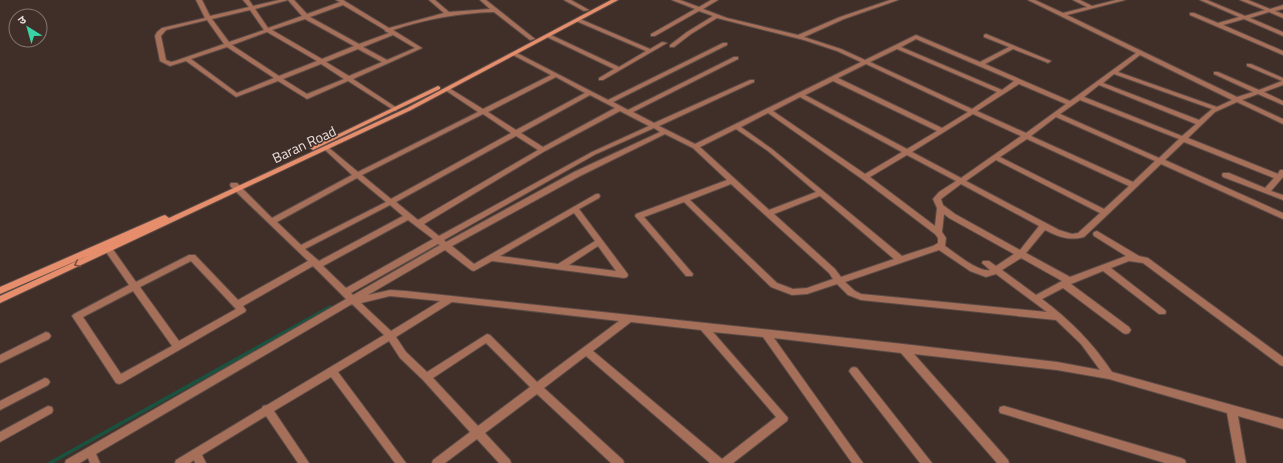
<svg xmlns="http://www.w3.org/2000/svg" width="1283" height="463" font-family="'Titillium Web','Noto Sans Devanagari',sans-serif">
  <rect width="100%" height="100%" fill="#402f29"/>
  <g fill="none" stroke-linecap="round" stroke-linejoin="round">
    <!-- stream -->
    <path stroke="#195340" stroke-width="3.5" d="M50 463 330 307"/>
    <!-- street casing -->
    <g stroke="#5b4b46" stroke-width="2">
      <g id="street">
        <path d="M196 0H202L210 16 249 7 243 0H249L253 6 279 0H294L307 14 340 2 336 0H343L389 28 444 13 429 0H435L449 12 490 9 480 0H486L535 39 530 40 494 12C459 13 426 19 393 30L422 48 353 79 397 108V110L395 111 348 81 307 99 278 81 236 97 186 61 170 66 160 61 155 36 157 32 162 28 205 18ZM288 0 302 16 268 28 255 9ZM343 5 385 30V31L389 33 359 44 310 17ZM250 10 264 30 229 42 212 19ZM305 19 354 46 322 59 272 30ZM207 20 224 44 175 61 171 62 166 60 161 36 166 30ZM267 32 317 61 279 76 232 45ZM393 35 415 48 387 60 363 47ZM227 47 274 78 237 93 191 59ZM358 49 382 62 349 76 326 62ZM321 64 344 79 307 94 283 79Z"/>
        <path d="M564 0H571L589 10 584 11Z"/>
        <path d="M672 0H680L699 7 711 0H718L703 9 727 18 798 35 840 17 890 0H898L844 19 804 37 841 49 865 60 916 35 980 62 1009 47 984 37V35L986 34 1051 61 1048 63 1046 62 1013 49 985 64 1070 101 1136 53 1028 0H1035L1063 13 1087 7 1073 0H1080L1092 6 1116 0H1125L1067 15 1237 97 1253 92 1214 74V72H1218L1259 90 1282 81 1247 66V64H1251L1283 78V85L1264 92 1283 101V105L1258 94 1242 100 1283 119V124L1237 102 1215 112 1188 138 1278 174 1280 170H1283V177L1271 191 1283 195V200L1223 177 1222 175 1223 173H1229L1265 188 1274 178 1184 142 1165 160 1283 213V219L1161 164 1084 237C1069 241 1059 237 1045 230L1026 253 1070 277 1126 256 1094 236 1093 234 1094 232 1097 231 1139 256 1148 258 1283 357V366L1280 365 1143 263 1129 261 1111 268 1165 310 1166 312 1165 314H1159L1103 271 1071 284 1129 327 1131 330 1129 333 1126 334 1123 333 1063 288 1042 299C1070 320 1093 343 1112 372L1283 419V429L1238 416 1246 463H1236L1227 413 1109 379 1057 370 914 354 1008 460 1009 463H997L901 353 774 338 863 463H852L763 337 713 332 788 418 787 421 733 463H710L586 356 544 388 623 460 624 463H611L537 394 485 433 510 460 511 463H499L477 439 445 463H432L433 460 470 432 423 380 400 358 389 341 338 372 406 463H395L331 377 274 411 309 463H298L266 416 202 455 206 463H195L194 460 190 463H175L176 460 262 408 263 406 267 405 384 335 352 304 96 454 100 463H90L88 458 80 463H65L66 460 346 299 313 266 243 306 246 310 245 312 122 383 119 384 116 383 72 316 74 314 129 285 106 252 105 250 106 248H112L136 282 189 255H195L238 300 308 261 231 187 230 185 231 183H237L272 218 352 175 324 149 323 148 324 147H328L358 172 478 112 445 90V88H449L483 109 551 75 513 55 512 54 515 52 608 100 723 43H727V45L613 102 628 110 734 57H738V59L633 112 654 123 750 80H754V82L659 126 695 144 861 62 837 51 804 40 717 18 691 34 674 47H670V45L687 32 713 16 699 11 655 36H651V34L695 9ZM916 39 1014 81 1002 90 901 47ZM897 49 997 92 972 109 870 62ZM1140 55 1232 100 1217 107 1118 72ZM866 64 968 112 942 128 838 78ZM1114 74 1212 109 1199 120 1103 83ZM556 77 585 93 516 130 488 112ZM833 81 937 131 907 149 805 95ZM1019 84 1066 104 1026 133 977 111ZM1099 85 1196 124 1182 136 1084 97ZM590 95 615 108 543 147 521 133ZM800 97 902 152 865 174 773 111ZM1080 100 1179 139 1159 158 1060 114ZM620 111 649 126 592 152 439 236 424 224 545 151ZM768 113 862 179 935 234 938 238V243L933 246 902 256 772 149 741 127ZM483 114 511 133 391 199 362 175ZM973 114 1021 136 961 178 912 152ZM1056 117 1155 161 1133 182 1031 136ZM654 128 660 132 574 172 446 242 444 240 596 154ZM736 129 768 151 816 192 769 210 700 147ZM665 134 693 148 727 180 636 214 635 216 686 276H692L693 274 644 217 684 202 771 287 792 295 807 294 837 284 848 295 861 300 1056 320 1081 344 1100 370 1057 362 903 344 405 291 390 290 368 295 445 250 471 270 474 271 492 261 624 278 627 277 628 275 627 273 579 209 599 198 600 196 599 194H596L474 264 452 246 580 176ZM516 136 538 150 418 220 396 202ZM1027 139 1129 186 1104 209 1000 157ZM907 155 956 181 939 192 933 199 937 208 935 226 870 177ZM996 160 1100 213 1078 233 1072 234 1059 230 966 181ZM357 178 386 202 301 245 277 222ZM731 184 829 273 833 279 807 288 793 289 777 283 690 200ZM961 184 1039 226 1020 250 955 214 943 205 941 199ZM820 196 894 259 841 277 835 269 774 214ZM390 205 403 216 319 261 305 249ZM574 213 595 241 558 264 500 256ZM944 214 949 218 1014 254 996 266 989 261H983L982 263 990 270C979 273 954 252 945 246L946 238 942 232ZM408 220 433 239 346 288 323 266ZM438 244 440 245 353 295 351 293ZM598 246 616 271 569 265ZM939 250 970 271 986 277 996 274 1047 312 861 294 855 291 845 282ZM1021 258 1062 281 1036 295 1002 270ZM191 261 236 309 179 341 140 287ZM133 291 172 346 121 374 83 317ZM390 296 440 301 391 331 361 303ZM452 302 619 321 537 382 490 335 487 334 427 372 406 352 396 337ZM631 322 701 330 776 417 722 459 593 351ZM486 343 530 387 478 426 433 378Z"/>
        <path d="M1200 0H1207L1245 16 1265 10 1240 0H1248L1270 9 1283 5V9L1275 11 1283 14V18L1269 12 1250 18 1283 32V36L1244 19 1223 25 1283 51V55L1190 15V13H1194L1218 23 1239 17Z"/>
        <path d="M576 19H580L650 49 662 42 667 43 603 80H599V78L614 69 547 37V35H551L619 67 646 51 576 21Z"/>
        <path d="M46 332 49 333 51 336 49 339 0 363V355Z"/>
        <path d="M854 367 857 368 932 463H920L851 374 849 371 851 368Z"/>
        <path d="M45 378 48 379 50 382 48 385 0 410V401Z"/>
        <path d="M48 406 52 407 53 410 52 413 0 442V432Z"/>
        <path d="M1004 406 1181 458 1185 460 1186 463H1165L1004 414 1000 413 999 410 1000 407Z"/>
      </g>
    </g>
    <!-- secondary casing -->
    <g stroke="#5b4b46" stroke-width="2">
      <g id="secondary">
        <path d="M611 0H618L411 110 0 303V296L90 255 0 294V287L162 216 165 215 169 218 407 108Z"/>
        <path d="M438 86 440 87V89L315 149 313 150 310 148Z"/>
      </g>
    </g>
    <!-- street -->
    <use href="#street" fill="#a66f59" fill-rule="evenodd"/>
    <!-- secondary -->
    <use href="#secondary" fill="#e68e6c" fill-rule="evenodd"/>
  </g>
  <!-- one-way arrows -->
  <defs><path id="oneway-chevron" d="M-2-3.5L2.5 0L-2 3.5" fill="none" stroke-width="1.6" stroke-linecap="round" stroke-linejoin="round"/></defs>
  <use stroke="#7a5040" href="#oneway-chevron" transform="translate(77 264) rotate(155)"/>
  <g text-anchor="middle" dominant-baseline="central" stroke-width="3" stroke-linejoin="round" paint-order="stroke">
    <!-- street labels -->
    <g font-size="14" fill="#ebe0dc" stroke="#402f29">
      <text transform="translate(304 144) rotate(-25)">Baran Road</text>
    </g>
  </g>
  <!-- north arrow -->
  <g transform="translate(28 28) rotate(323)"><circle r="19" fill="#402f29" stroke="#847671"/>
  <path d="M0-3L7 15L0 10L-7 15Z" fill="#39d4a5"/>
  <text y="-6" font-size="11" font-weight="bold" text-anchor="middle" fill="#ebe0dc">उ</text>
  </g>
</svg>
